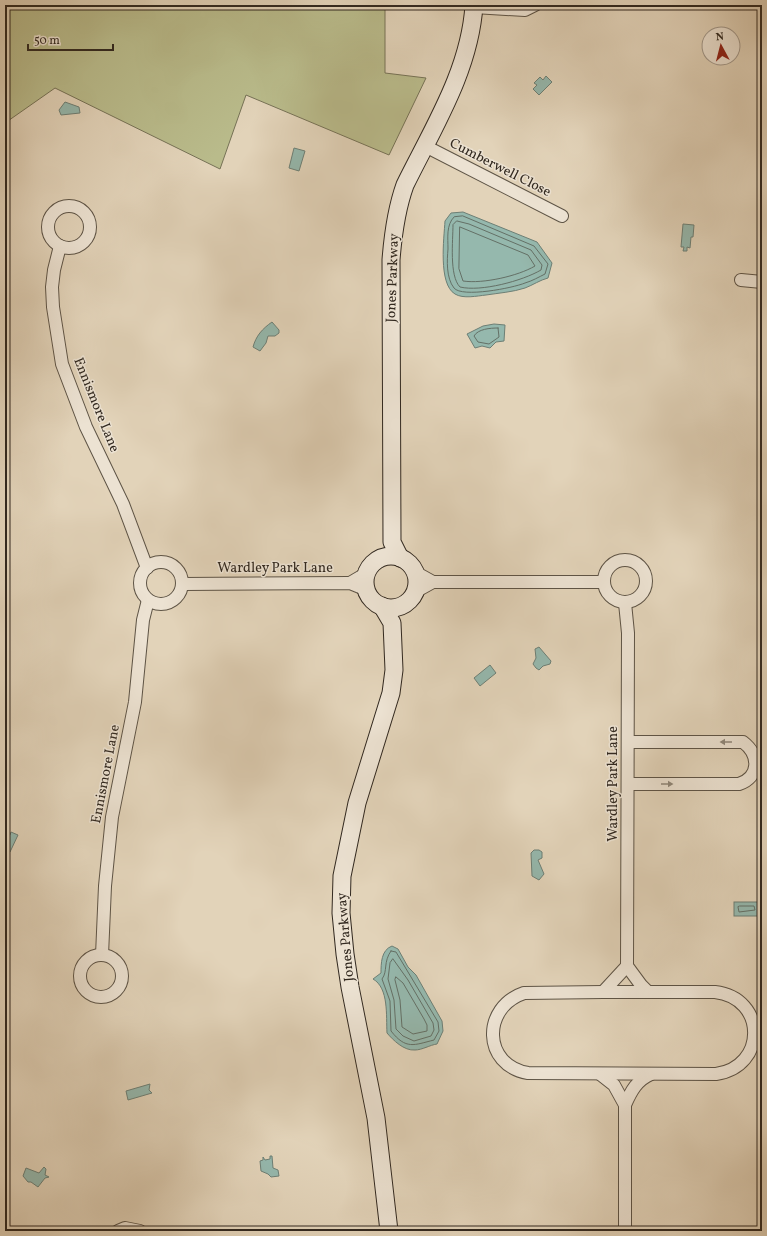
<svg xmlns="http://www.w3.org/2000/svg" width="767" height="1236" font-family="Vollkorn,serif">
  <rect width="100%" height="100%" fill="#e2d3b9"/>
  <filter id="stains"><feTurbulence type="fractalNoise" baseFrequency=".005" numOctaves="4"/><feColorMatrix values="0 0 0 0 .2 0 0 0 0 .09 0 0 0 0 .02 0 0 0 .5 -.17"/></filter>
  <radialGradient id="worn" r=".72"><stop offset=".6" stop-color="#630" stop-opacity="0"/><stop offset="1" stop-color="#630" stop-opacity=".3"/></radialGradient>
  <!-- green -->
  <path fill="#b9bb8b" stroke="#767256" d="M5 5H385V73L426 78 389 155 246 95 220 169 55 88 5 123Z"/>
  <!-- water -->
  <g fill="#95b8ad" stroke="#6d7f75">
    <path d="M546 76 552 82 539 95 533 89 537 85 534 83 540 77 543 80Z"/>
    <path d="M65 102 79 107 80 113 61 115 59 110Z"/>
    <path d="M294 148 305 151 299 171 289 168Z"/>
    <path d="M463 212 537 242 552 263 548 278C540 280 533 285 525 288 513 292 499 293 486 295 477 296 463 299 455 294 438 284 444 238 445 221L451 213Z"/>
    <path d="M683 224 694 225 693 237H691L690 248 687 247V251H683L684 247H681Z"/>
    <path d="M272 322 279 330V333L275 336H268L266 343 260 351 253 347C256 336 262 329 272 322Z"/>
    <path d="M494 324 505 325 504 341 496 342 490 348 482 346 475 348 467 334 483 326Z"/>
    <path d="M539 647 551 661 550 664 543 666 539 670 536 668 533 664 536 658 535 649Z"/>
    <path d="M490 665 496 673 480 686 474 678Z"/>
    <path d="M11 832 18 835 10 852 5 848V837L10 835Z"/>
    <path d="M534 850H539L542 852V858L538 860 544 874 539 880 532 876 531 853Z"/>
    <rect x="734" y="902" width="25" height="14"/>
    <path d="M392 946 398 949 408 967 416 975 442 1021 443 1031 437 1044C430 1045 422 1050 415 1050 404 1051 393 1040 387 1033 386 1016 389 988 373 979L381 973C381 964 381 950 392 946Z"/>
    <path d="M150 1084 149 1090 152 1093 128 1100 126 1091Z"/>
    <path d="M270 1156H272L273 1168 278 1170 279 1176 271 1177 268 1174 261 1171 260 1161 263 1160V1157L265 1160 270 1159Z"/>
    <path d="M44 1167 46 1169 45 1175 49 1177 45 1178 38 1187 31 1182H28L23 1176 26 1168 39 1173Z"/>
  </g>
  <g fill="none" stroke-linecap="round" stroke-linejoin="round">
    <!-- shore -->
    <g stroke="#647066" stroke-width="1">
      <path d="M463 216 534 246 548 264 545 274C539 277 532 281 525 283 513 288 462 298 454 288 446 278 447 260 448 249 448 238 446 225 454 217Z"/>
      <path d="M457 221 469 224 531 250 542 265 541 270C522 281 481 292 460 287 449 276 453 240 453 225Z"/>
      <path d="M460 227 528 255 535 266C518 276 483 284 463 281L459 269Z"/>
      <path d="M498 328 499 337 489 344 478 342 474 336C478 329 490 328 498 328Z"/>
      <path d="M740 906H754L755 910 739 912 738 907Z"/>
      <path d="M391 951 396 952 438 1022 439 1031 434 1040C414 1045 406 1050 391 1031L390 1001 382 979C388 971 383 962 391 951Z"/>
      <path d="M393 959 408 980 433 1023 434 1030 431 1036 414 1041 403 1036 396 1029 394 1000 388 979 390 963Z"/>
      <path d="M396 977 403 983 424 1019 427 1025V1031L413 1034 402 1027 400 1000 395 980Z"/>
    </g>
    <!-- street casing -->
    <g stroke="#5e5446" stroke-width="14">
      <g id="street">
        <path d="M474 7 525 10 535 5"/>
        <path d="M425 146 562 216"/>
        <circle cx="69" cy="227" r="21"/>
        <path d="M60 246 54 270 52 287 53 307 62 364 86 427 123 504 147 568"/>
        <path d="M741 280 762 282"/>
        <circle cx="625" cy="581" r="21"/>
        <circle cx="161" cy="583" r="21"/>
        <path d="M415 572 433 582H604"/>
        <path d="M350 583 367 573"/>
        <path d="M183 584 350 583 367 590"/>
        <path d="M415 592 433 582"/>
        <path d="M625 603 628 633 627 966 641 985 648 992"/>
        <path d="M628 784H739C760 777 760 755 743 742H628"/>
        <path d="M102 955 105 886 112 817 135 702 143 620 148 600"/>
        <circle cx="101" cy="976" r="21"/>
        <path d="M603 992H715C767 998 767 1067 716 1074L528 1073C482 1065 482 1007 524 993Z"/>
        <path d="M603 992 627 966"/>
        <path d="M600 1074 614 1085 625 1105"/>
        <path d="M118 1231 125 1228 140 1231"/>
        <path d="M625 1231V1105C631 1091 637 1080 651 1074"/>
      </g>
    </g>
    <!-- secondary casing -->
    <g stroke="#322920" stroke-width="19">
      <g id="secondary">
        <circle cx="391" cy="582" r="26"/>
        <path d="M400 558 392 542 391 260C393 234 396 210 405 185 433 128 470 70 474 5"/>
        <path d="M382 606 392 623 394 670 391 693 357 803 342 876 341 913 345 954 350 987 376 1118 389 1231"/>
      </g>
    </g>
    <!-- street -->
    <use href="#street" stroke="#ece2d2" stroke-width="12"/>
    <!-- secondary -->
    <use href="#secondary" stroke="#ece2d2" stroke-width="17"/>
  </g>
  <!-- one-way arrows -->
  <defs><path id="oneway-solid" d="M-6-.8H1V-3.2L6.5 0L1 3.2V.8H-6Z"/></defs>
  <g fill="#8f8679">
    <use href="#oneway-solid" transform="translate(726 742) rotate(-180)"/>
    <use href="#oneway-solid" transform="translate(667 784)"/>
  </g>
  <g text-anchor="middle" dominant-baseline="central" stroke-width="3" stroke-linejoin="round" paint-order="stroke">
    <!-- street labels -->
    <g font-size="14" fill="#322920" stroke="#ece2d2">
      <text transform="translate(500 168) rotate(27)">Cumberwell Close</text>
      <text transform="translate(393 278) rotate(-88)">Jones Parkway</text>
      <text transform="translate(96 405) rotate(68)">Ennismore Lane</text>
      <text x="275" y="568">Wardley Park Lane</text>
      <text transform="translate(106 774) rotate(-79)">Ennismore Lane</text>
      <text transform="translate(613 784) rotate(-90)">Wardley Park Lane</text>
      <text transform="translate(346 937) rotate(-95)">Jones Parkway</text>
    </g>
  </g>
  <!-- margin -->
  <rect width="767" height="1236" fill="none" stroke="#e2d3b9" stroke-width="20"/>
  <rect x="6" y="6" width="755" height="1224" fill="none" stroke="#322920" stroke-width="2"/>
  <rect x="10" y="10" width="747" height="1216" fill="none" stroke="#322920"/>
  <!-- north arrow -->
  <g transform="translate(721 46) rotate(353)"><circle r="19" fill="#ece2d2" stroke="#a2988b"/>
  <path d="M0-3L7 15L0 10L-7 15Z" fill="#8f2418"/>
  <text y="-6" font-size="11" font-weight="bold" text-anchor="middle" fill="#322920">N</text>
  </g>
  <!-- scale -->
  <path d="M28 44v6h85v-6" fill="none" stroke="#322920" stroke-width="2"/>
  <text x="34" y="44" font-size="12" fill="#322920" stroke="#ece2d2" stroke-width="3" paint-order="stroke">50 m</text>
  <rect width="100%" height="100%" filter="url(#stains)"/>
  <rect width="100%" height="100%" fill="url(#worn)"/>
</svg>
